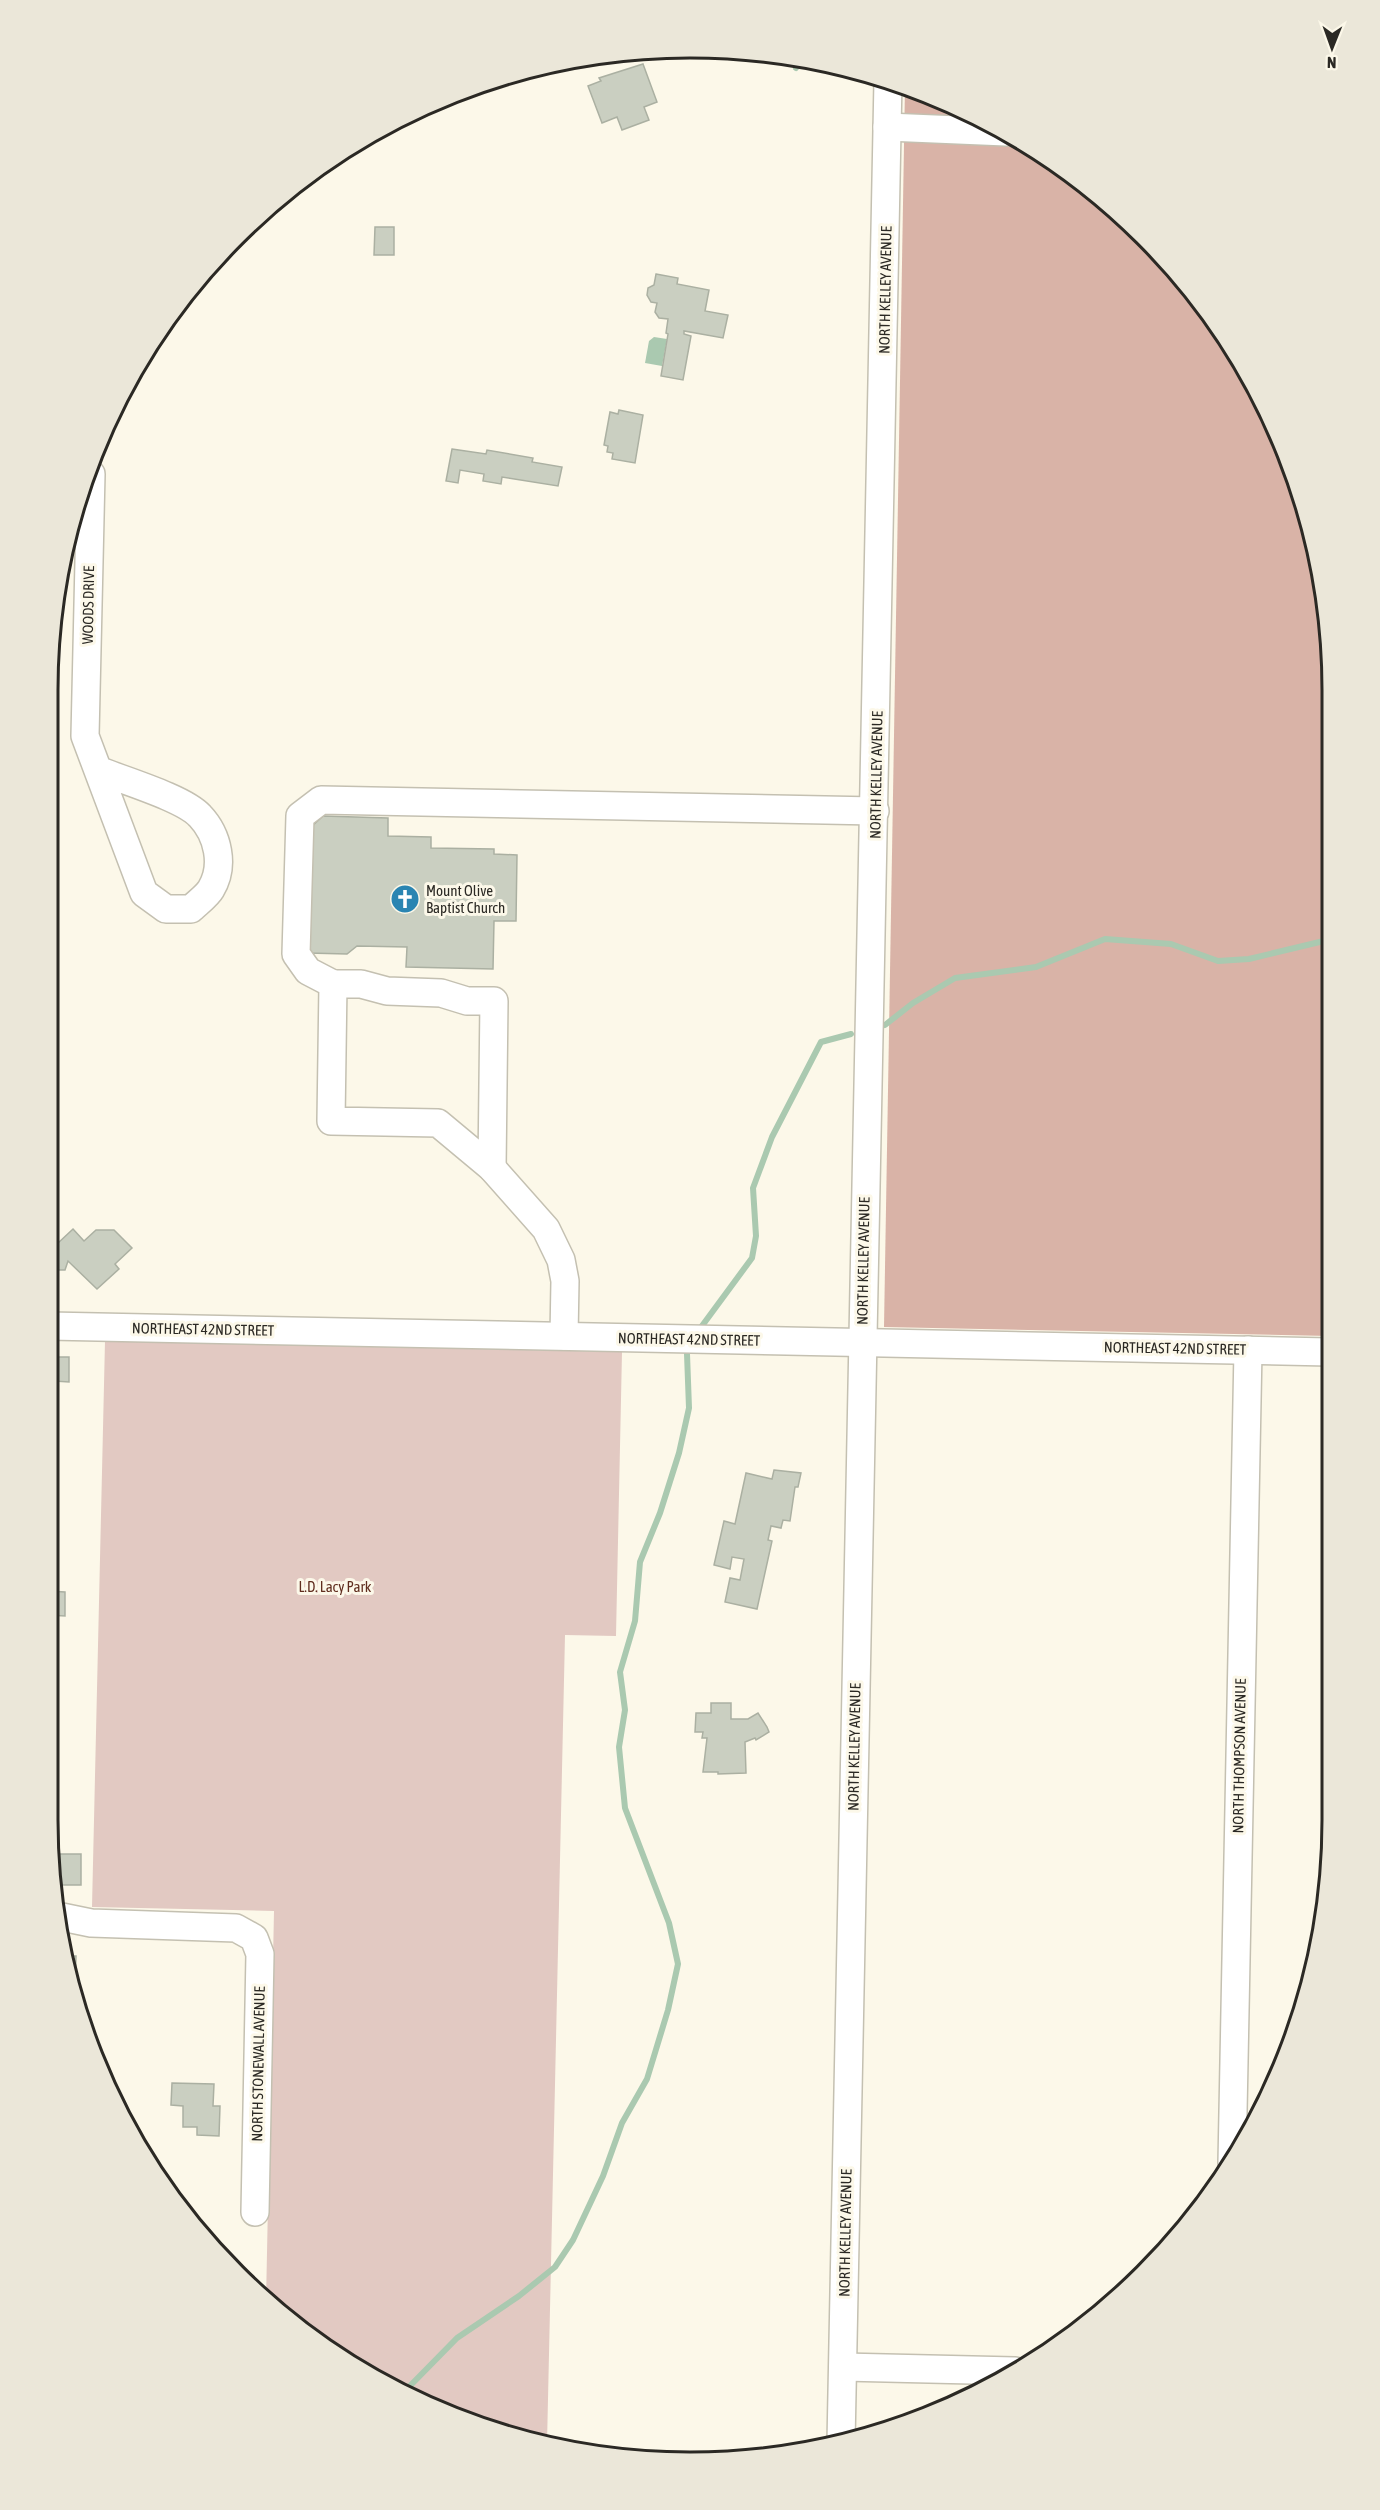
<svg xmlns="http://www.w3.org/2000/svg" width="1380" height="2510" font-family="'Asap Condensed',sans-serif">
  <rect width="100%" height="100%" fill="#fcf8e9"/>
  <!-- green -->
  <path fill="#e2c9c2" d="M105 1341 622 1352 616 1636 565 1635 547 2444C472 2432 400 2394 335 2355 311 2340 288 2319 266 2302L274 1911 92 1907Z"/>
  <!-- forest -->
  <path fill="#d9b3a7" d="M905 86 1011 134 1114 208 1224 333 1298 483 1327 607 1329 1336 884 1327Z"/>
  <!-- water -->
  <path fill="#aac9b0" d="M654 337 667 339 662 366 645 363 649 341Z"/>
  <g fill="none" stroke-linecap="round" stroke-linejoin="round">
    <!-- stream -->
    <g stroke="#aac9b0" stroke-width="6">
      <path d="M796 68 801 60"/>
      <path d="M885 1025 913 1003 955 978 1036 967 1105 939 1171 944 1218 961 1249 959 1328 940"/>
      <path d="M699 1330 752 1258 756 1236 753 1188 772 1137 821 1042 851 1034"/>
      <path d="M404 2392 457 2338 519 2296 555 2267 573 2240 603 2176 622 2123 647 2079 668 2010 678 1964 669 1923 625 1808 619 1747 625 1710 620 1672 635 1621 640 1562 660 1513 679 1453 689 1408 687 1354"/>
    </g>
  </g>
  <!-- building -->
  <g fill="#cacfc1" stroke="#abb0a2" stroke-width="1.5">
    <path d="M643 64 657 102 644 107 649 120 622 130 617 117 602 123 588 86 601 81 599 78Z"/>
    <path d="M375 227H394V255H374Z"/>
    <path d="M656 274 678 278 677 284 709 290 705 311 728 315 723 338 684 331V334L691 336 683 380 661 376 668 334 666 333 668 319 659 318 655 312 657 303 651 302 647 295 648 288 654 285Z"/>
    <path d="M619 410 643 415 635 463 612 459 613 453 607 452 608 446 604 445 610 412 618 414Z"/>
    <path d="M452 449 486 454 487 450 533 458 532 462 562 467 558 486 502 477 501 484 483 481 484 474 460 470 458 483 446 481Z"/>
    <path d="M323 816 388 818V836L431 837V848L494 849V854L517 855 516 921H494L493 969 406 967 407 947 357 946 347 954 308 953 310 828Z"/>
    <path d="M73 1229 84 1241 96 1230H114L132 1248 115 1264 119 1269 97 1289 68 1261 65 1270H55L49 1276V1236L57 1244Z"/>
    <path d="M49 1357H69V1382L54 1381 53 1416H48Z"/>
    <path d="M48 1425H56L55 1482 48 1481Z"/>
    <path d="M774 1470 801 1473 798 1487H795L790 1521 783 1520 781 1528 771 1526 768 1540 772 1541 757 1609 725 1602 730 1578 740 1580 744 1559 732 1557 730 1569 714 1565 724 1521 735 1524 746 1473 772 1479Z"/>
    <path d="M48 1591 65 1592V1616L48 1615Z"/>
    <path d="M711 1703H731V1719H748L758 1713 767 1727 769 1732 756 1740 755 1738 745 1742 746 1773 718 1774V1772H703L707 1738H702L703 1732H695L696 1713H711Z"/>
    <path d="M48 1758H50L49 1816H48Z"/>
    <path d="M56 1854H81V1885H55Z"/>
    <path d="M63 1956H76L75 1992H73Z"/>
    <path d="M172 2083 214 2084 213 2106H220L219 2136 197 2135V2127H183V2106L171 2105Z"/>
  </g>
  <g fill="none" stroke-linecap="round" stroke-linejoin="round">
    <!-- minor casing -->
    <g stroke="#c4c0b1" stroke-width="30">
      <g id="minor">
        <path d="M887 127 1006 132"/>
        <path d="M91 474 85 736 144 893 166 909H191C197 903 207 896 211 889 225 866 218 835 200 816 184 798 122 780 98 770"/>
        <path d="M333 984H361L387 991 441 993 467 1001H494L492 1168"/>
        <path d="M49 1326 1329 1352"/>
        <path d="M564 1336 565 1281 561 1260 546 1229 492 1168 438 1123 331 1121 333 984 308 971 296 954 300 816 321 800 875 811"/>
        <path d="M57 1916 91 1923 236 1928 254 1938 260 1954 255 2212"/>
        <path d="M1232 2163 1248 1350"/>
        <path d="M843 2367 1015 2371"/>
        <path d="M841 2443 888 80"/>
      </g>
    </g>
    <!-- minor -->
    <use href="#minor" stroke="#fff" stroke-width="27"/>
  </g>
  <!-- icons -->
  <defs>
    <g id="church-disc" transform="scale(1.5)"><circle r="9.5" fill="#2a85b2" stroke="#fcf8e9"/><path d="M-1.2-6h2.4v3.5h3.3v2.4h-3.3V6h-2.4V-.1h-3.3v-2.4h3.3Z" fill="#fff"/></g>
  </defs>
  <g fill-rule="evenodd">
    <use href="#church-disc" x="405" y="899"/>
  </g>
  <g text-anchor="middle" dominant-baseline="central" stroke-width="6" stroke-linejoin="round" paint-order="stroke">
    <!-- street labels -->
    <g font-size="15" fill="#2b2924" stroke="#fcf8e9">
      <text transform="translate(885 290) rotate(-89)">NORTH KELLEY AVENUE</text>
      <text transform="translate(88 605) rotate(-89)">WOODS DRIVE</text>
      <text transform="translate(876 775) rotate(-89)">NORTH KELLEY AVENUE</text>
      <text transform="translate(863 1261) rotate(-89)">NORTH KELLEY AVENUE</text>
      <text transform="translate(203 1329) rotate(1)">NORTHEAST 42ND STREET</text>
      <text transform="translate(689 1339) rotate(1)">NORTHEAST 42ND STREET</text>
      <text transform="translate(1175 1348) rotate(1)">NORTHEAST 42ND STREET</text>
      <text transform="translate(854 1747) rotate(-89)">NORTH KELLEY AVENUE</text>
      <text transform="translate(1239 1756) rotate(-89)">NORTH THOMPSON AVENUE</text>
      <text transform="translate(258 2064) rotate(-89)">NORTH STONEWALL AVENUE</text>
      <text transform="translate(845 2233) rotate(-89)">NORTH KELLEY AVENUE</text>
    </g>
    <!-- poi labels -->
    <g font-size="15" fill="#2b2924" stroke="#fcf8e9" text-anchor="start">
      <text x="426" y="890">Mount Olive<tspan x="426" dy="17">Baptist Church</tspan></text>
    </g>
    <!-- park labels -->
    <g font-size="15" fill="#602d1e" stroke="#fcf8e9">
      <text x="335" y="1586">L.D. Lacy Park</text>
    </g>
  </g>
  <!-- crop -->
  <path d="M0 0H1380V2510H0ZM690 58H690A632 632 0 0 1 1322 690V1820A632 632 0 0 1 690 2452H690A632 632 0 0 1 58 1820V690A632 632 0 0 1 690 58Z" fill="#ebe7d9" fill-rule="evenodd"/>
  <path fill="none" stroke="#2b2924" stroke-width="3" d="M690 58H690A632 632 0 0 1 1322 690V1820A632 632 0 0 1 690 2452H690A632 632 0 0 1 58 1820V690A632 632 0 0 1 690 58Z"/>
  <!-- north arrow -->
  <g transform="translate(1332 48) rotate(181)" stroke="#fcf8e9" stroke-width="4.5" paint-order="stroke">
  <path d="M0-4.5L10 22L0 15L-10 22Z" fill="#2b2924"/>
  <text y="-9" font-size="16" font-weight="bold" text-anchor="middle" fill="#2b2924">N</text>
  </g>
</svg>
